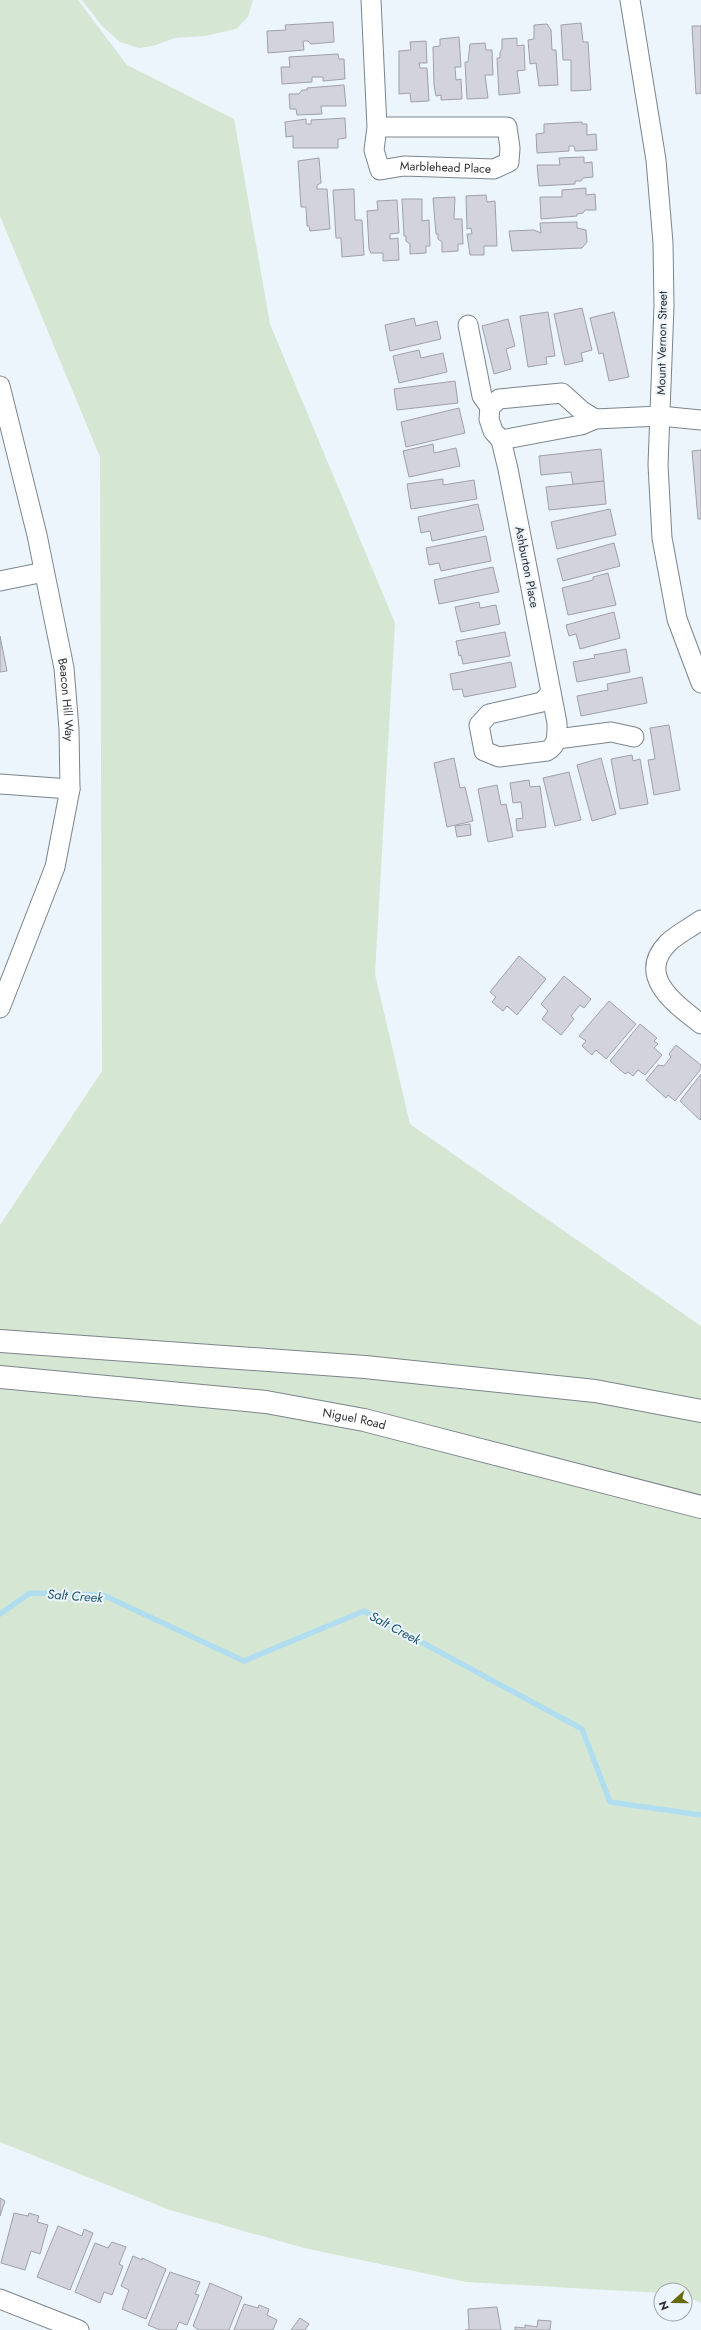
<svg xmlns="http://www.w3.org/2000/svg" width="701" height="2330" font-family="Jost,sans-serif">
  <rect width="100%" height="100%" fill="#ecf5fc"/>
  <!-- green -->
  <g fill="#d5e7d2">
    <path d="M0 0H78L127 65 234 119 270 324 395 623 375 974 410 1124 701 1326V2303L685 2296V2290H661V2293L466 2282 304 2248 170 2210 0 2142V1225L102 1071 100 457 0 216Z"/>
    <path d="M82 0H253L248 17 236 29 205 36 175 38 153 46 139 48 120 42 103 27Z"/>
  </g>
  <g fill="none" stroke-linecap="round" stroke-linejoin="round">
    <!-- stream -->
    <path stroke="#b1ddf0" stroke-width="5.5" d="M0 1614 30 1593 103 1595 244 1661 364 1611 582 1729 610 1802 701 1815"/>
  </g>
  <!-- building -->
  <g fill="#d3d3dd" stroke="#a0a0a9">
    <path d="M333 22 334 42 311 44 308 41H303L304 50 268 53 267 31 286 30 285 25Z"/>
    <path d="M581 23 583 42H588L591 90 571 91V60H563L561 25Z"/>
    <path d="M547 24 551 30 552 50H556L558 85 539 86 536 63 530 64 528 40 534 39V25Z"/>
    <path d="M692 26H701V93L696 94Z"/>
    <path d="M459 37 461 67H455L456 80 461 79 462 99 441 100V95L436 96 434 85 433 47 440 46V39Z"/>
    <path d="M517 38V46L524 45 525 70 517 71 520 93 499 95 497 58H500V52L502 49V39Z"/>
    <path d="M426 41 427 63H419L420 68H427L429 101 411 102 410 93 399 94V51L411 50 410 42Z"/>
    <path d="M485 43 486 50H492L493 75H485L488 98 467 99 465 62H468L470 44Z"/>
    <path d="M338 54 339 59H344L345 79 323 81V77H312V82L282 84 281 67H290L289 57Z"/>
    <path d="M344 85 346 106H321L322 114 297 115 296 109H290L289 94H299L302 90H307V88Z"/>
    <path d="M345 118 346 138 338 139V148H293V136L286 137 285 122 306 119V124H311V120Z"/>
    <path d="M582 122V124H587V135L596 134 597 150 575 151 574 146H569V151L537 153 536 134 544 133V124Z"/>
    <path d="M584 157V163L592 162 593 177 583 178 581 181H575V184L539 186 537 165H560L559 158Z"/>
    <path d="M319 158 321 183 317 185V189H327L330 229 310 231 309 226H307L306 207H301L298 161Z"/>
    <path d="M586 188V195L595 194 596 210H585L583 213 577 214V216L541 219 540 197H562V190Z"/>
    <path d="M354 189 355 220H362L364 255 342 257 341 238H336L333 190Z"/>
    <path d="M486 195 487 202 495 201 497 246H484V255H470L467 234H472L471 228 467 229 466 196Z"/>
    <path d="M455 197 454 219H462L463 244H458V251L442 252V242L438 239V234H436L433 198Z"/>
    <path d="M402 199H422V221L429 220 430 246H426V253L410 254V244L406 241V236H404Z"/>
    <path d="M397 200 399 233 390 234V239L398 238 399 260 383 261V253H371L369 249 367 211 378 210 377 201Z"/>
    <path d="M577 222V228L586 230 587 242 582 248 512 251 509 231 534 230 541 233 540 223Z"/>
    <path d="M582 308 592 350 581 353 583 361 565 365 554 314Z"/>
    <path d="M548 312 555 356 546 357 547 364 528 367 520 316Z"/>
    <path d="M614 312 629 377 609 381 603 353 599 354 590 318Z"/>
    <path d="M414 318 416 326 437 321 441 339 390 351 385 325Z"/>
    <path d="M508 319 515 346 506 349 511 369 494 374 482 326Z"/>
    <path d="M419 350 421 358 443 353 447 372 399 383 393 356Z"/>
    <path d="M455 381 458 403 397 410 394 389Z"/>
    <path d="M459 408 465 433 406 447 401 422Z"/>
    <path d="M433 444 434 453 456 448 460 466 409 477 403 451Z"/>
    <path d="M601 449 604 481 573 485 571 472 541 475 539 456Z"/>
    <path d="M701 450V519H698L692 451Z"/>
    <path d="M443 479V485L474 480 477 499 411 509 407 484Z"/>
    <path d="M604 481 606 504 549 510 546 487Z"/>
    <path d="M478 504 484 530 432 541 430 531 421 533 418 517Z"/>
    <path d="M610 509 616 535 557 549 551 522Z"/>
    <path d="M486 536 491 561 441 571 439 563 429 565 426 548Z"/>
    <path d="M614 543 620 566 563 581 557 559Z"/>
    <path d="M493 567 499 592 439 604 434 580Z"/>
    <path d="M608 573 616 605 568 615 562 588 593 580V577Z"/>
    <path d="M479 602 480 608 496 605 500 624 461 632 455 607Z"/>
    <path d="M614 612 620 638 580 649 576 634 569 636 566 625Z"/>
    <path d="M505 632 510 656 463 664 461 655 459 656 456 641Z"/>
    <path d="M0 636 7 671 0 672Z"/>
    <path d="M626 649 630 672 577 682 573 662 595 658 594 655Z"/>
    <path d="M511 662 516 687 464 697 462 689 453 690 450 674Z"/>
    <path d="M642 677 647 703 581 716 577 696 608 690 607 684Z"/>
    <path d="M669 725 680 790 654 795 648 760 655 759 650 728Z"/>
    <path d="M632 755 633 761 640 759 648 804 620 809 611 759Z"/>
    <path d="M454 758 460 788 465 787 473 821 447 827 434 763Z"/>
    <path d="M601 758 616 814 592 821 577 765Z"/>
    <path d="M569 772 581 820 555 826 543 778Z"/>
    <path d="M529 780 530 787 540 786 546 827 517 831 516 819 523 818 521 802 513 803 510 783Z"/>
    <path d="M497 785 501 805 506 804 513 837 488 842 478 789Z"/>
    <path d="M470 824 471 835 457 837 455 826Z"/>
    <path d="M519 956 546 979 517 1015 507 1006 503 1011 492 1002 496 997 490 992Z"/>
    <path d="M564 976 591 999 584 1008 580 1005 571 1016 574 1019 561 1035 542 1019 548 1011 541 1004Z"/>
    <path d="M609 1001 636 1024 606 1059 596 1050 592 1055 582 1046 586 1041 579 1036Z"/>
    <path d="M640 1024 657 1038 654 1041 658 1044 654 1048 662 1055 645 1075 638 1070 633 1076 628 1072 625 1074 610 1061Z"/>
    <path d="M676 1045 701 1065V1069L675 1101 668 1095 666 1098 646 1080 658 1065 664 1066 671 1057 669 1054Z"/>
    <path d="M701 1074V1119L700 1120 680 1101Z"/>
    <path d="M0 2198 5 2201 0 2216Z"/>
    <path d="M14 2213 28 2216 29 2213 39 2216 37 2222 48 2225 40 2254 31 2251 25 2270 1 2263Z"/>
    <path d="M58 2226 82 2236 84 2229 93 2233 70 2290 37 2277Z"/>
    <path d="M112 2242 126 2247 119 2264 123 2266 112 2295 104 2292 100 2303 75 2292 95 2243 108 2248Z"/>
    <path d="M133 2256 142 2260V2258L166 2269 146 2319 122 2309 129 2290 121 2286Z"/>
    <path d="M170 2272 200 2282 195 2294 199 2295 187 2325 179 2322 176 2330H160L148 2325Z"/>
    <path d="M210 2283 242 2297 229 2330H199L193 2326Z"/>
    <path d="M244 2304 258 2308 259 2305 269 2309 267 2315 277 2320 273 2330H234Z"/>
    <path d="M497 2307 501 2330H465H469L468 2309Z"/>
    <path d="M300 2318 309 2324 305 2330H291Z"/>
    <path d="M538 2320 551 2321 550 2330H515V2327L525 2328V2325L537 2327Z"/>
  </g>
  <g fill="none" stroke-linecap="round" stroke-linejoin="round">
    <!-- minor casing -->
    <g stroke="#7c848b" stroke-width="21">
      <g id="minor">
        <path id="s1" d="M371 0 377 127 374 150 380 170 404 166 494 169 509 162 510 148 507 127H377"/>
        <path d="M630 0 656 160 663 243 664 306 658 465 662 538 677 619 701 683"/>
        <path d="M468 325 482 396 490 407"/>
        <path id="s2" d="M0 386 37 535 64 668 69 729 70 789 55 867 0 1008"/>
        <path d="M501 440 581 425 595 419 660 416 701 420"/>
        <path d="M0 581 44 572"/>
        <path d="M551 693 542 702 489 714 479 725 484 751 499 757 547 751C558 745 557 735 557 723L508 469 501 440 493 431 489 419 490 407 499 399 562 393 582 411 595 419"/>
        <path d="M557 739 611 732 634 737"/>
        <path d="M0 784 70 789"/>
        <path d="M701 920C690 928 677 934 668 943 635 977 677 1005 701 1024"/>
        <path d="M0 2299 79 2330"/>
      </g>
    </g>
    <!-- major casing -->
    <g stroke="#7c848b" stroke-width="24">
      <g id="major">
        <path d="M0 1341 365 1367 595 1391 701 1411"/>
        <path id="s3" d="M0 1377 266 1402 364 1420 701 1507"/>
      </g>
    </g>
    <!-- minor -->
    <use href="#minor" stroke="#fff" stroke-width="19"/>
    <!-- major -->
    <use href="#major" stroke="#fff" stroke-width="22"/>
  </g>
  <g text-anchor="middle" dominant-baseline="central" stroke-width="4" stroke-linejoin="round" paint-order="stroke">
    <!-- street labels -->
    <g font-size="12" fill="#2b2e31" stroke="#ecf5fc">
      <text stroke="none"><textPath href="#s1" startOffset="237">Marblehead Place</textPath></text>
      <text transform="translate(662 343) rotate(-89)">Mount Vernon Street</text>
      <text transform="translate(527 567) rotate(79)">Ashburton Place</text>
      <text stroke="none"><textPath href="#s2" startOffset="321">Beacon Hill Way</textPath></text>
      <text stroke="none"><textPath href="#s3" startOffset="357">Niguel Road</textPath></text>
    </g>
    <!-- water labels -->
    <g font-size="13" font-style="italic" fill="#1d5569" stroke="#ecf5fc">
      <text transform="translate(75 1596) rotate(4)">Salt Creek</text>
      <text transform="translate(395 1628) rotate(28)">Salt Creek</text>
    </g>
  </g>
  <!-- north arrow -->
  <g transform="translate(673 2302) rotate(249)"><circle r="19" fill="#ecf5fc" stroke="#9fa5ab"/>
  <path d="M0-3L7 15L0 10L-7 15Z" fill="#686b0d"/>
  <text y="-6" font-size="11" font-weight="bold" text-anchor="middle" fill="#2b2e31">N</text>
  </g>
</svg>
